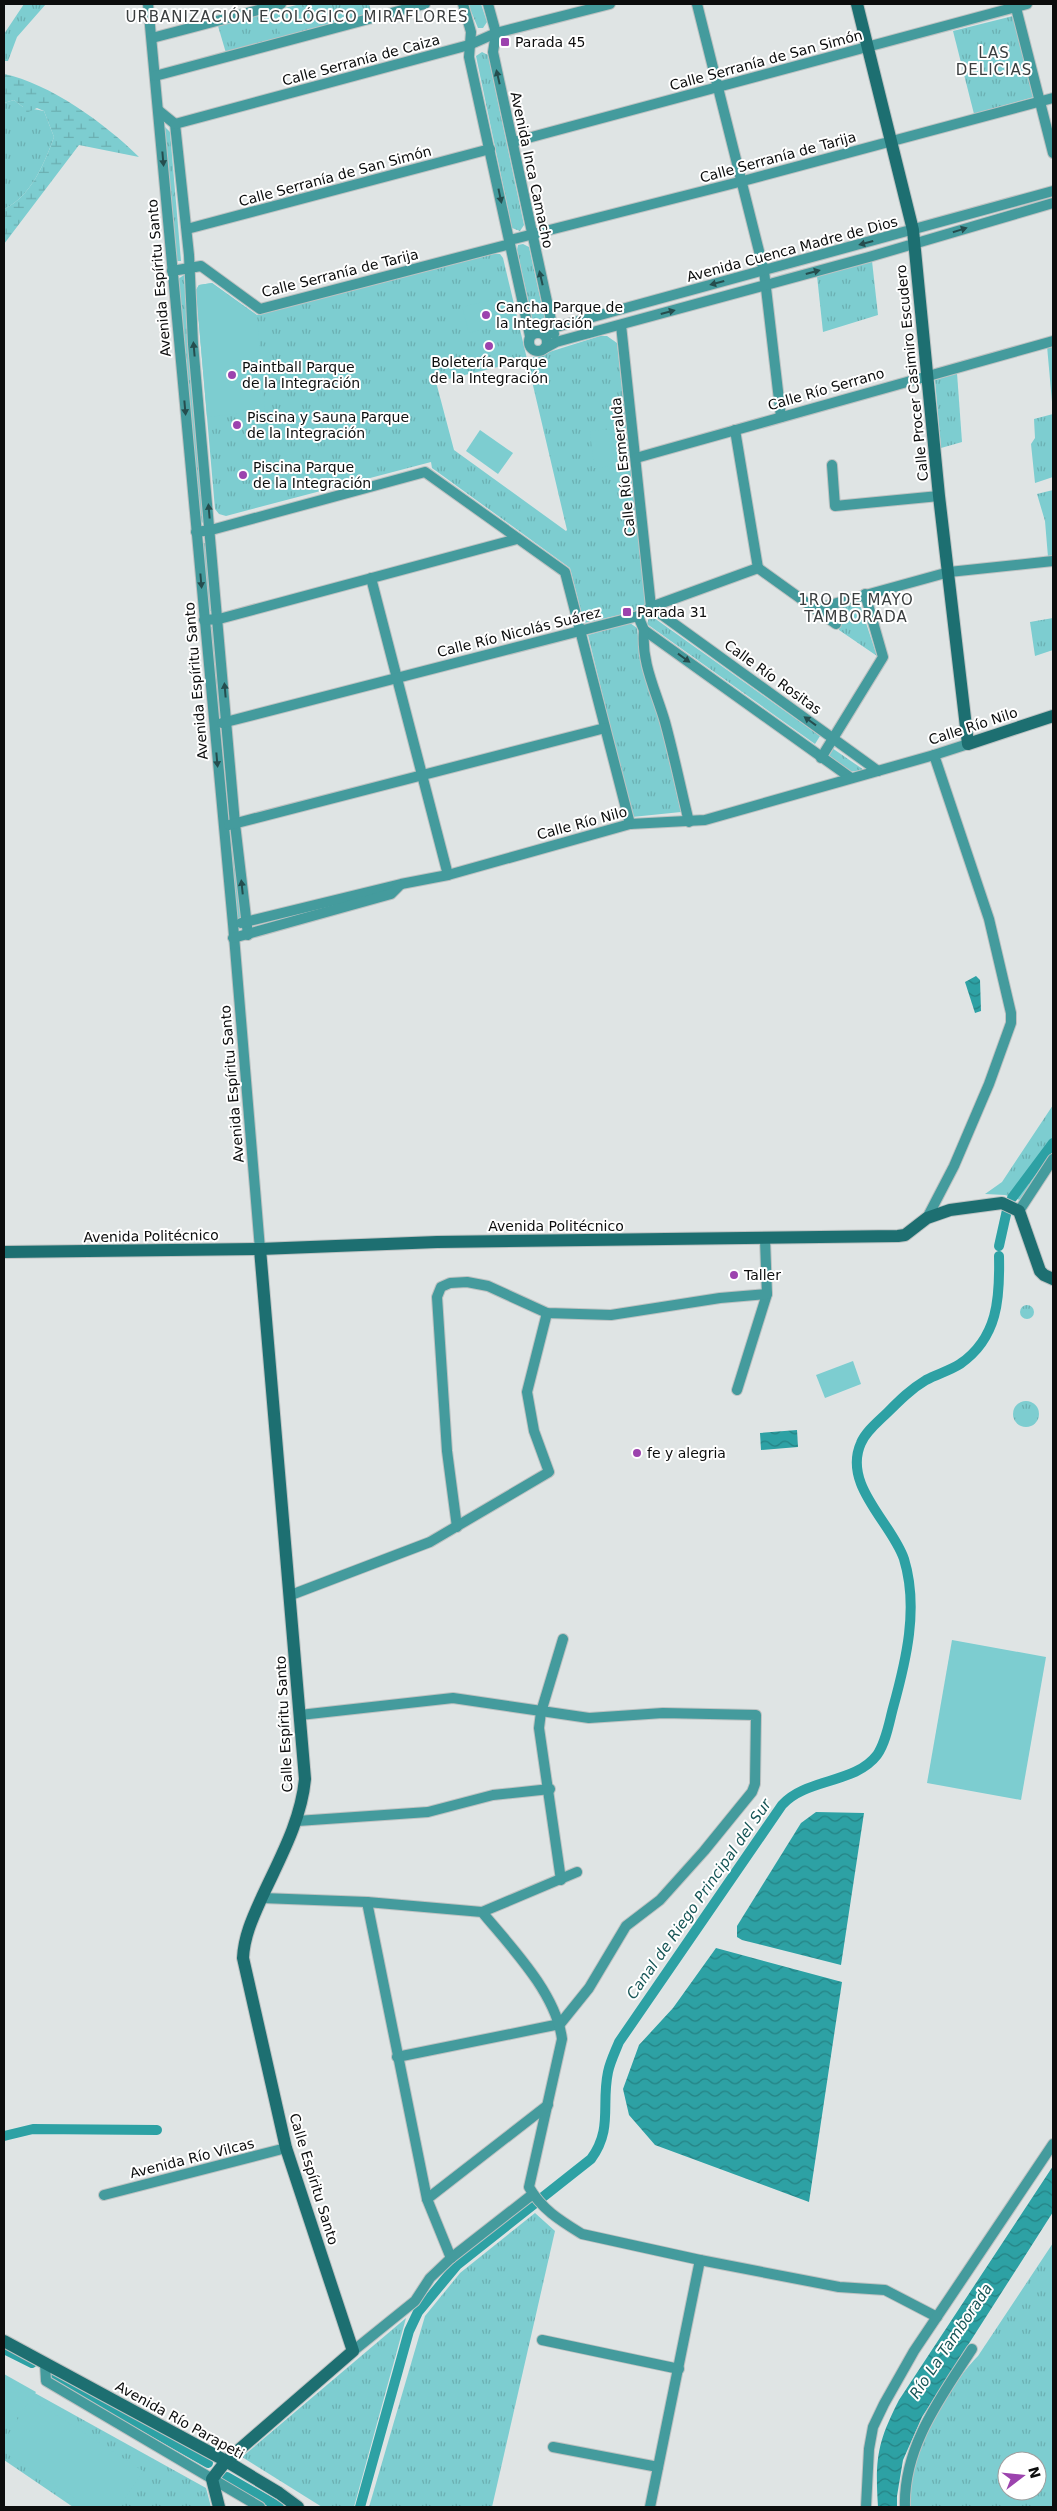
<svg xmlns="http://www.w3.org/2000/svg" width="1057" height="2511" font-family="'DejaVu Sans',sans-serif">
  <defs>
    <pattern id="grass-tufts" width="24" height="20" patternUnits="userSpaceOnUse" patternTransform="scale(1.25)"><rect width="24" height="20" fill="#7dcdd0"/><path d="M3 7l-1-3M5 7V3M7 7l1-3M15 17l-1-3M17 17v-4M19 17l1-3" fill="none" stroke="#6bafb1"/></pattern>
    <pattern id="wetland-marsh" width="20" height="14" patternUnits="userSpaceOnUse" patternTransform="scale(1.25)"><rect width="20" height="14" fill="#7dcdd0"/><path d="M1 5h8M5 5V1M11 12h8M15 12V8" fill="none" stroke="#6bafb1"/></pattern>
    <pattern id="water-waves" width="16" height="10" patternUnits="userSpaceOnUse" patternTransform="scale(1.25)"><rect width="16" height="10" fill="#2da1a4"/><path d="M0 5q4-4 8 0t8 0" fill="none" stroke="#258284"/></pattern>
  </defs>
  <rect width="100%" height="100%" fill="#dfe4e4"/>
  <!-- grass -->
  <g fill="url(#grass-tufts)" fill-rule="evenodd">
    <path d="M24 4H46L17 37 8 61H4V34Z"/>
    <path d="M300 4H369L372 15 226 53 218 26Z"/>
    <path d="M468 4H481L487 22 483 28H478Z"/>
    <path d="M1013 16 1034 97 974 114 953 31Z"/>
    <path d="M482 52 488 55 524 225 520 231 512 228 476 56Z"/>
    <path d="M14 100 23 107 44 111 54 137C45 162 31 197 4 209V103Z"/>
    <path d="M162 124 170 132 181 261H175Z"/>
    <path d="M523 244 529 247 546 324 545 326 537 328 534 327 517 250 518 245Z"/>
    <path d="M493 254H500L503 258 527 359 600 336H607L617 343 646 603 637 611 584 623 570 568 432 468 431 462 226 516 219 514 215 509 196 290 199 285 212 283 257 315ZM527 360 567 530 566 531 454 450 436 382Z"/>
    <path d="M872 261 878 315 823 332 817 276Z"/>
    <path d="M184 275 206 521 199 524 178 279Z"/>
    <path d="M1053 345V413L1047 346Z"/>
    <path d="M957 373 962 442 941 448 935 380Z"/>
    <path d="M1053 414V477L1035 483 1031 444 1035 438 1034 419Z"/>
    <path d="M1053 490V557H1048L1045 521 1037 494Z"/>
    <path d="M202 543H208L214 611H208Z"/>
    <path d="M859 602 877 656 839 630V625L823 611Z"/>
    <path d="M650 615 820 736 815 744 647 624Z"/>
    <path d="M1053 618V650L1035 656 1030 622Z"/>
    <path d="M630 623 637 628 642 669 660 722 681 812 632 817 588 635Z"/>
    <path d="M209 627H215L223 717 217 718Z"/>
    <path d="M223 731 230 815 226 818 218 734Z"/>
    <path d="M832 748 864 770 848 772 827 756Z"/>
    <path d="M227 832H232L243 919 236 920Z"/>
    <path d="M1053 1105V1151L1020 1200 1005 1195 985 1194 1002 1182Z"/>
    <circle cx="1027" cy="1312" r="7"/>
    <circle cx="1026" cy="1414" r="13"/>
    <path d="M535 2213 555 2231 492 2507H369L425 2316 460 2273Z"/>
    <path d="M1053 2243V2507H910C910 2499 908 2489 909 2480 913 2448 955 2378 978 2356ZM1007 2461H1037V2491H1007Z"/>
    <path d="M406 2318 354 2507H322L242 2457Z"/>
    <path d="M24 2387 206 2488 211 2507H73L4 2460V2424Z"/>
  </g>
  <!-- wetland -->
  <path fill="url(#wetland-marsh)" d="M4 74C49 83 106 124 139 157L79 145 4 244V209C31 197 45 162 54 137L44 111 37 108 24 114 23 107 14 100 4 103Z"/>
  <!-- garden -->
  <g fill="#7dcdd0">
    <path d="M315 4 321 22 280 34 274 15Z"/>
    <path d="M212 283 257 316 265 411 207 417 196 290 199 285Z"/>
    <path d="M504 297 511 322 469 333 462 307Z"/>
    <path d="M612 429 616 466 594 468 590 431Z"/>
    <path d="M480 430 513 453 498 474 466 451Z"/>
    <path d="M853 1361 861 1384 825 1398 816 1375Z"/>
    <path d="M952 1640 1046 1657 1021 1800 927 1783Z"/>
    <path d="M4 2374 36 2392 31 2399 143 2471 119 2507H89L4 2452V2441L28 2403 4 2431Z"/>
  </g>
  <!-- water -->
  <g fill="url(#water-waves)">
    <path d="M976 976 980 980 981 1011 975 1013 965 982Z"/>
    <path d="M797 1430 798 1447 761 1450 760 1433Z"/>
    <path d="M816 1812 864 1813 841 1965 742 1940 737 1937V1926L801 1823Z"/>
    <path d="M716 1948 842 1982 809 2202 655 2145 629 2115 623 2089 639 2045 673 2008Z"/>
    <path d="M1053 2166V2212L922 2417 903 2460 897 2496V2507H878C875 2459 877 2443 899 2400Z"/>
  </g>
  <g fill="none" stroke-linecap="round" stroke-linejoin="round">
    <!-- canal -->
    <g stroke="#2da1a4" stroke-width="10">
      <path d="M1012 1198 1053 1143"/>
      <path d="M999 1246 1007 1210"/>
      <path d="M4 2136 33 2129 157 2130"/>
      <path d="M4 2349 32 2363"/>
      <path d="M48 2372 208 2463"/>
      <path d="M227 2477 279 2507"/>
      <path d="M360 2507 409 2331 418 2312 457 2265 591 2159C613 2129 601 2105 608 2072 610 2062 615 2052 619 2042L782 1805C806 1778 855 1784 877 1755 886 1742 889 1723 893 1708 906 1661 919 1608 904 1559 892 1523 842 1485 861 1443 866 1431 879 1421 888 1412 900 1400 911 1389 926 1380 937 1374 949 1371 960 1364 998 1338 1000 1298 999 1256"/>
    </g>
    <!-- street casing -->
    <g stroke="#bdc2c2" stroke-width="12">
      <g id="street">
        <path d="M148 4 233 924 260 1249"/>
        <path d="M463 4 471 32 469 57 530 336"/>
        <path d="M488 4 496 33 493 52 554 334"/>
        <path d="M697 4 764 271 781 417"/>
        <path d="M1015 4 1053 153"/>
        <path d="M152 38 281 4"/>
        <path d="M155 76 425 4"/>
        <path d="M159 111 175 124 189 255 193 344 235 824 248 935"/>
        <path d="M175 124 469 45 496 33 610 4"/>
        <path d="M513 142 1027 4"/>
        <path d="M187 229 490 149"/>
        <path d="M510 240 743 181 1053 98"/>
        <path d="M172 271 201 266 260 309 510 244"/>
        <path d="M621 325 651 607"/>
        <path d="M538 332 1053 191"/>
        <circle cx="538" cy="342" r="9"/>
        <path d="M545 348 556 342 869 257 1053 203"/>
        <path d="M735 430 758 568"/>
        <path d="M636 458 1053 341"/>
        <path d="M832 465 835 506 939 496"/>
        <path d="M196 532 211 530 425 472 565 572 630 824"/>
        <path d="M758 568 836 624"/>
        <path d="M371 578 448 875"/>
        <path d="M651 607 878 771"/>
        <path d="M815 609 949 572 1053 561"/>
        <path d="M638 616 644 630 851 778"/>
        <path d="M204 620 219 619 517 539"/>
        <path d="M644 630C641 663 656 691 665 722 674 755 681 789 689 822"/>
        <path d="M222 723 638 616 651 607 758 568"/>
        <path d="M821 758 883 657 865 594"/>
        <path d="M229 825 605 728"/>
        <path d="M241 923 401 884 448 875 630 824 705 820 934 755 968 744"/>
        <path d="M233 938 391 894 400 885"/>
        <path d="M1019 1211 1053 1159"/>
        <path d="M927 1218 954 1166 989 1084 1011 1023V1013L989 919 934 755"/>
        <path d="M737 1390 767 1294 765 1239"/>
        <path d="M457 1527 447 1451 437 1297 441 1287 450 1283 467 1282 488 1286 547 1313 611 1315 720 1298 767 1294"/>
        <path d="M291 1595 430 1542 549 1472 534 1431 527 1392 547 1313"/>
        <path d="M300 1715 453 1698 589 1718 663 1713 756 1715 755 1784 752 1792 704 1851 660 1900 626 1926 589 1988 560 2024 397 2057"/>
        <path d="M297 1821 428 1812 493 1795 550 1789"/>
        <path d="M561 1880 539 1728 541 1712 563 1639"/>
        <path d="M262 1898 367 1902 482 1912C511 1947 556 1993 562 2039L529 2187C541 2209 561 2221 582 2234L700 2260 839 2287 885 2290 937 2317"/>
        <path d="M367 1902 427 2199 451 2258"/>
        <path d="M482 1912 577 1872"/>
        <path d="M104 2195 286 2148"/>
        <path d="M427 2199 548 2105"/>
        <path d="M542 2340 679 2369"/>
        <path d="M353 2351 415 2301 430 2278 451 2258 533 2194"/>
        <path d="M45 2364 46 2381 260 2507"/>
        <path d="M553 2447 658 2467"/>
        <path d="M650 2507 700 2260"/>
        <path d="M866 2507 869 2449 873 2427 884 2404 914 2351 1053 2144"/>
        <path d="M905 2507C903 2447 941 2397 972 2349"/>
      </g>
    </g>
    <!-- secondary casing -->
    <g stroke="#bdc2c2" stroke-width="14">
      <g id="secondary">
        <path d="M857 4 913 230 939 496 968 744 1053 716"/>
        <path d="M4 1252 260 1249 437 1242 898 1236 905 1235 927 1218 950 1210 1002 1203 1019 1211 1040 1271 1044 1275 1053 1279"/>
        <path d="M4 2341 226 2461 279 2493 298 2507"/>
        <path d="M219 2507 212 2479 226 2461 353 2351 286 2148 243 1958C244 1936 253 1917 262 1897 280 1858 301 1821 305 1779L260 1249"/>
      </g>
    </g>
    <!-- street -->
    <use href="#street" stroke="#449b9d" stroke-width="10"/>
    <!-- secondary -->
    <use href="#secondary" stroke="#1d6f71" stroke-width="12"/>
  </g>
  <!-- one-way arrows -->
  <defs><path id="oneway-solid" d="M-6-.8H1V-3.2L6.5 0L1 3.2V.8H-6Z" transform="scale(1.25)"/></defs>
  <g fill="#254d4e">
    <use href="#oneway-solid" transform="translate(498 77) rotate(-103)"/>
    <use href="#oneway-solid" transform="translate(163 159) rotate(85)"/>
    <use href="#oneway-solid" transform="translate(500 196) rotate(78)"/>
    <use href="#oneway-solid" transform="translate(960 230) rotate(-17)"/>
    <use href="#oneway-solid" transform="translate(866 243) rotate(165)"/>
    <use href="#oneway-solid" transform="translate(813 272) rotate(-15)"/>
    <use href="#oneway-solid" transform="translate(541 278) rotate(-103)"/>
    <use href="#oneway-solid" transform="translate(717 283) rotate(165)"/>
    <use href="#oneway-solid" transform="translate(668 312) rotate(-15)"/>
    <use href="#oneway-solid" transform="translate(194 349) rotate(-95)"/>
    <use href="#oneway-solid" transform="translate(185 408) rotate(85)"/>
    <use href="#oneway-solid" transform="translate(209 511) rotate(-95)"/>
    <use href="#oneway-solid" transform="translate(201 581) rotate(85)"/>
    <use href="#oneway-solid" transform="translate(684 658) rotate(36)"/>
    <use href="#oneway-solid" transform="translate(225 690) rotate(-95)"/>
    <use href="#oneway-solid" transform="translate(810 721) rotate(-144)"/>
    <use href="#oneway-solid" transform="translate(217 760) rotate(85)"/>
    <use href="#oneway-solid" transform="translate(242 887) rotate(-96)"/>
  </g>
  <!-- markers -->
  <g fill="#9c43ae" stroke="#fff" stroke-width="2">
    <rect x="500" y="37" width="10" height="10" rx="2.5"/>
    <circle cx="486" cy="315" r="5"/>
    <circle cx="489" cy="346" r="5"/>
    <circle cx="232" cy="375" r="5"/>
    <circle cx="237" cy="425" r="5"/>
    <circle cx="243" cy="475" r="5"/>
    <rect x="622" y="607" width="10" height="10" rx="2.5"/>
    <circle cx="734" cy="1275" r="5"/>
    <circle cx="637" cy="1453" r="5"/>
  </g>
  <g text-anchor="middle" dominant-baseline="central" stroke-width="4" stroke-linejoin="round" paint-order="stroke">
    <!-- poi labels -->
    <g font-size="14" fill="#0c0d0d" stroke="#fff" text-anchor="start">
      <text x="515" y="42">Parada 45</text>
      <text x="496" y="307">Cancha Parque de<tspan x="496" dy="16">la Integración</tspan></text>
      <text x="489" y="362" text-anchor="middle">Boletería Parque<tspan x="489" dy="16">de la Integración</tspan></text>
      <text x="242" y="367">Paintball Parque<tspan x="242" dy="16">de la Integración</tspan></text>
      <text x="247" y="417">Piscina y Sauna Parque<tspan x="247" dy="16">de la Integración</tspan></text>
      <text x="253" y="467">Piscina Parque<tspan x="253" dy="16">de la Integración</tspan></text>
      <text x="637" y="612">Parada 31</text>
      <text x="744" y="1275">Taller</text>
      <text x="647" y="1453">fe y alegria</text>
    </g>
    <!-- street labels -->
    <g font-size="14" fill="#0c0d0d" stroke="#fff">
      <text transform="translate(361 60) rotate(-15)">Calle Serranía de Caiza</text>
      <text transform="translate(766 60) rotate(-15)">Calle Serranía de San Simón</text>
      <text transform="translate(778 157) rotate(-15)">Calle Serranía de Tarija</text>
      <text transform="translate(532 170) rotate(78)">Avenida Inca Camacho</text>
      <text transform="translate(335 176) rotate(-15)">Calle Serranía de San Simón</text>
      <text transform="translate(792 249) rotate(-15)">Avenida Cuenca Madre de Dios</text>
      <text transform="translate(340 273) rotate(-14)">Calle Serranía de Tarija</text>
      <text transform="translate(159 278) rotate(-95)">Avenida Espíritu Santo</text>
      <text transform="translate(912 373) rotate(-96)">Calle Procer Casimiro Escudero</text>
      <text transform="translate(826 389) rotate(-16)">Calle Río Serrano</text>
      <text transform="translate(623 467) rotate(-96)">Calle Río Esmeralda</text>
      <text transform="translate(519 632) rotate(-14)">Calle Río Nicolás Suárez</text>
      <text transform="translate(773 677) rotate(36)">Calle Río Rositas</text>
      <text transform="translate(196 681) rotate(-95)">Avenida Espíritu Santo</text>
      <text transform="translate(973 726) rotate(-18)">Calle Río Nilo</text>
      <text transform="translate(582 823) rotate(-15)">Calle Río Nilo</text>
      <text transform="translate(232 1084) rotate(-95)">Avenida Espíritu Santo</text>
      <text x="556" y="1226">Avenida Politécnico</text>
      <text transform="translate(151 1236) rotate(-1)">Avenida Politécnico</text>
      <text transform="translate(284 1724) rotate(-93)">Calle Espíritu Santo</text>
      <text transform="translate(192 2158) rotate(-14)">Avenida Río Vilcas</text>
      <text transform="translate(314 2179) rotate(73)">Calle Espíritu Santo</text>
      <text transform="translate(180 2420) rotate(29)">Avenida Río Parapeti</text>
    </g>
    <!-- neighbourhood labels -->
    <g font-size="15" letter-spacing="1" fill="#3a3e3f" stroke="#fff">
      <text x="297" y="17">URBANIZACIÓN ECOLÓGICO MIRAFLORES</text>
      <text x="994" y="53">LAS<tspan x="994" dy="17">DELICIAS</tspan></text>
      <text x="856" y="600">1RO DE MAYO<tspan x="856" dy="17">TAMBORADA</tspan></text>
    </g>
    <!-- water labels -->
    <g font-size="15" font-style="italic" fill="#175657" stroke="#fff">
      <text transform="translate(699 1899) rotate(-55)">Canal de Riego Principal del Sur</text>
      <text transform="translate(951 2341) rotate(-56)">Río La Tamborada</text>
    </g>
  </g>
  <!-- border -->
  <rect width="1057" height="2511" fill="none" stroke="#0c0d0d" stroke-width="10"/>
  <!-- north arrow -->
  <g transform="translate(1022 2476) rotate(74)"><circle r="24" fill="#ffffff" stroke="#9e9e9e"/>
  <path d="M0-4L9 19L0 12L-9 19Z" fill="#9c43ae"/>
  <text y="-8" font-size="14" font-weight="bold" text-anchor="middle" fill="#0c0d0d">N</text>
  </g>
</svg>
